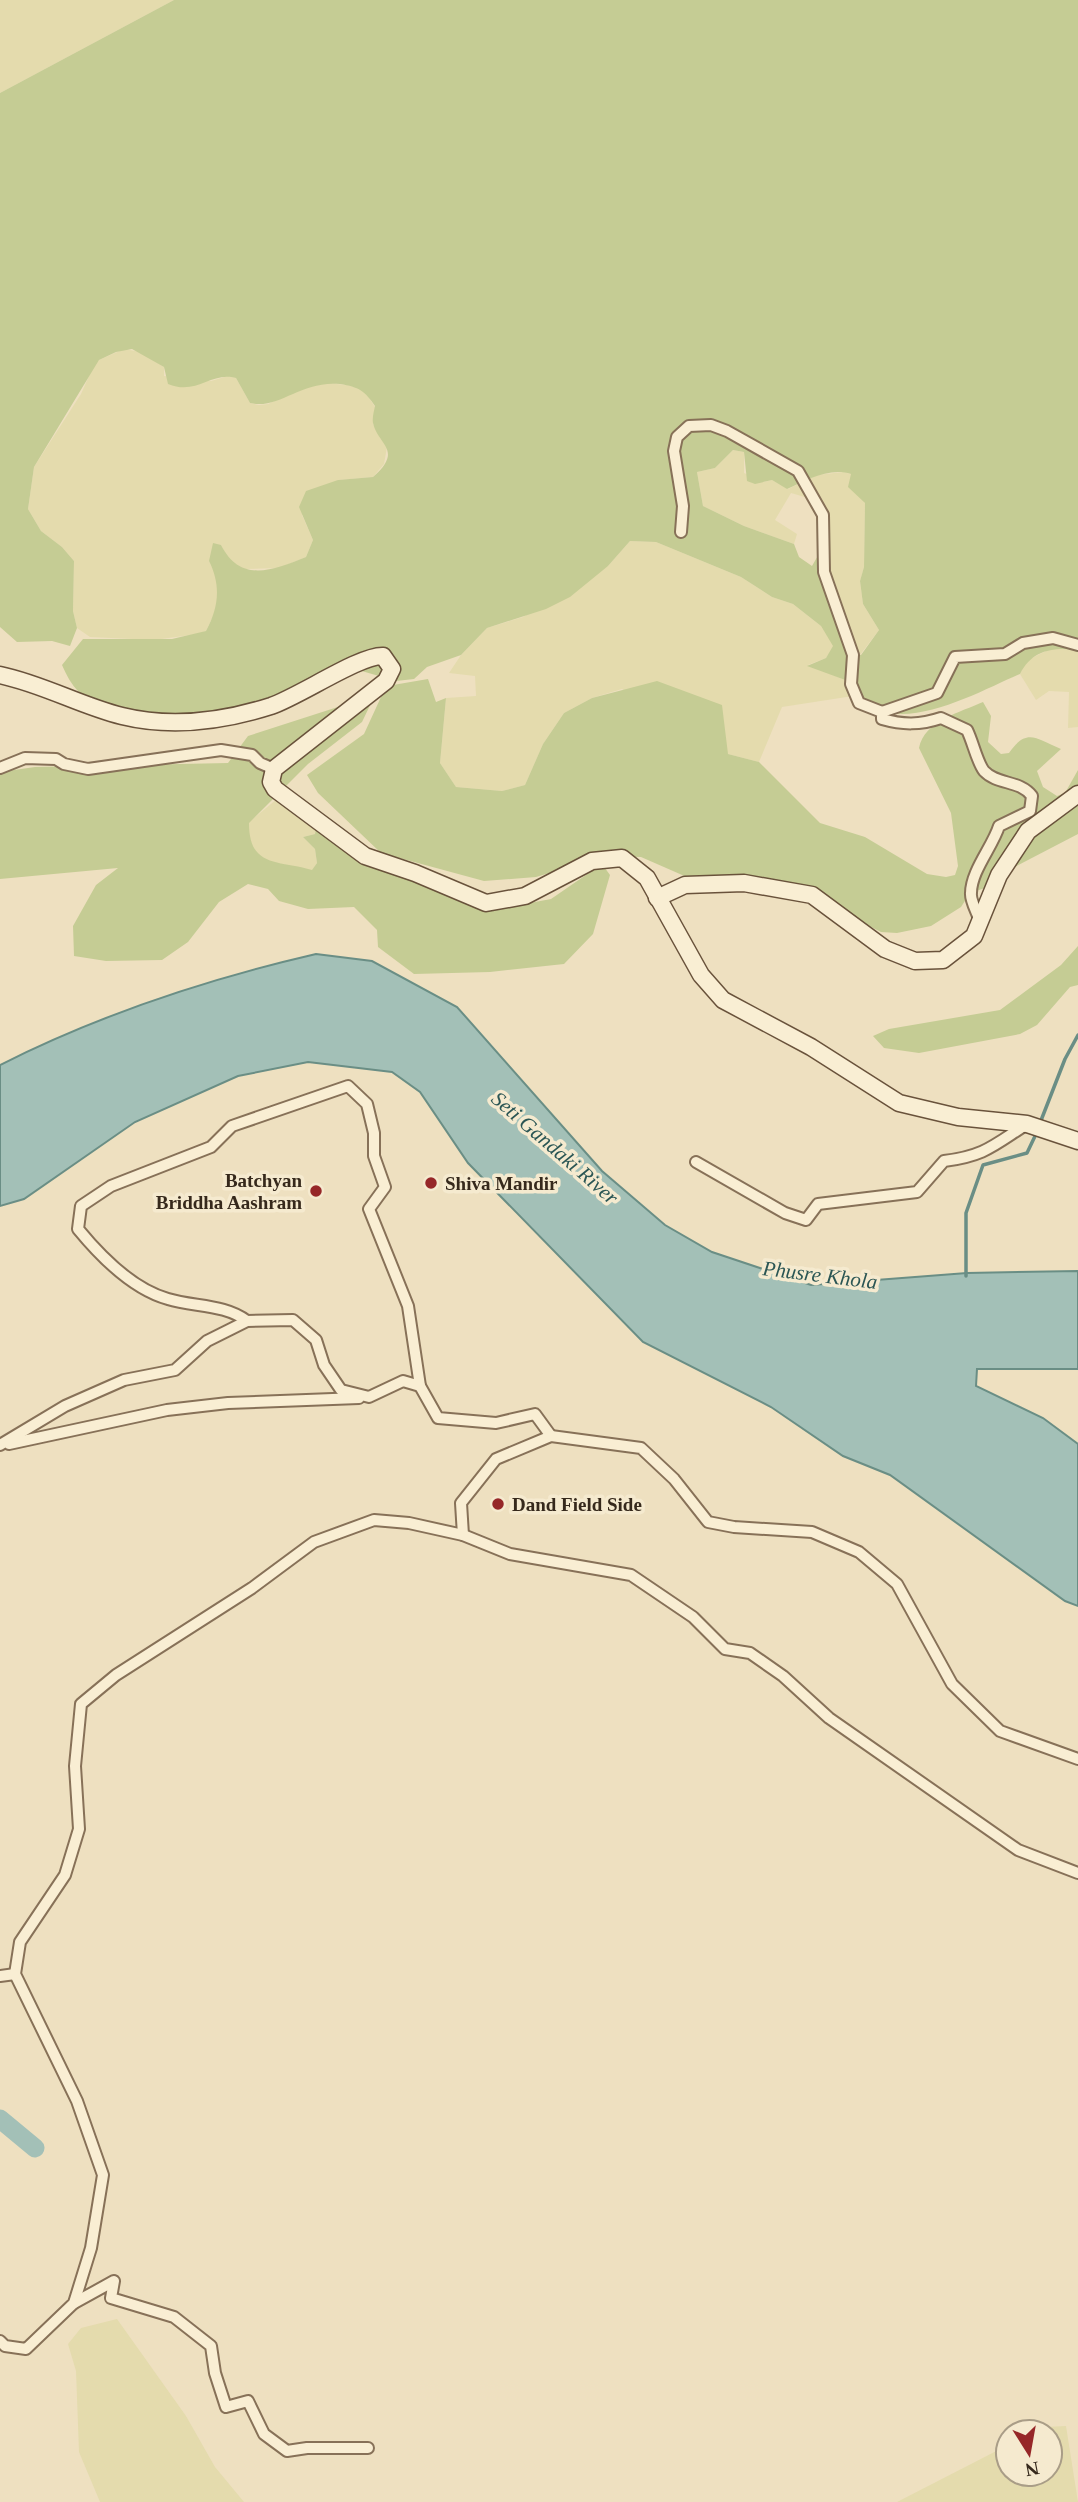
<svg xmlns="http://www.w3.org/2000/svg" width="1078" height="2502" font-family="'Times New Roman',serif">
  <rect width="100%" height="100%" fill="#eee0c0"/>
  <!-- farmland -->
  <g fill="#e4dbad">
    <path d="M0 0H174L0 93Z"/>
    <path d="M124 349 141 352 164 367V376L211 381 228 376 236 378 250 403 259 405 268 404 309 385 328 383 355 386 364 390 375 407 373 424 387 447 384 464 373 477 338 480 302 515 313 540 306 557 279 568 245 569 229 561 221 545 209 561 217 577V608L206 631 198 634 154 640 90 637 77 628 73 611 74 561 62 547 41 531 28 509 34 467 81 394 93 367 99 360Z"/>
    <path d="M733 450 744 452V473L764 482 772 480 788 489 817 475 843 472 851 474 857 492 865 503 864 567 860 581 863 604 879 630 860 655 855 654 832 592 825 558 829 533 822 502 791 493 775 520 797 534 794 544 744 526 703 506 697 472 715 468Z"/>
    <path d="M630 541 656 542 741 577 772 597 793 604 821 626 834 646 826 658 808 665 848 681 853 696 782 707 759 762 728 754 622 689 592 698 564 713 543 744 525 785 502 791 456 787 440 763 446 698 476 696 475 676 449 673 461 655 487 628 523 617 608 566Z"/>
    <path d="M1054 647 1078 650V727L1068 728 1069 692 1049 691 1036 700 1020 674 1026 661Z"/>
    <path d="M277 799 317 822 315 834 303 837 315 849 317 863 312 871 268 861 255 853 249 842 248 823Z"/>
    <path d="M117 2319 186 2416 215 2467 244 2502H100L79 2452 76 2371 68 2344 81 2328Z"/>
    <path d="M1066 2426 1078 2502H897L1008 2445V2474H1050V2432H1034L1044 2427Z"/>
  </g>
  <!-- green -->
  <g fill="#c5cc94">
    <path d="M174 0H1078V650C1053 647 1032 650 1020 674 982 690 896 740 862 697 853 686 855 667 855 654L861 655 879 630 863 604 860 581 864 567 865 503 848 487 851 474C829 467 807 480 787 489L772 480 755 484 747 481 744 452 733 450 715 468 697 472 703 506 744 526 794 544 799 557 812 566 820 552 849 656 848 681 807 666 826 658 833 646 821 626 793 604 772 597 741 577 656 542 630 541 608 566 570 597 546 609 487 628 461 655 427 667 414 679 396 681 348 667C308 685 264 706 221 714 189 719 102 715 79 692 71 684 67 676 62 665L83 639H172L206 631C219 607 221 585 209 561L213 543 221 545C241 584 273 570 306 557L313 540 299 507 306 491 338 480 373 477C404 450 378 445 373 423 372 418 374 411 375 406 365 391 359 387 340 384 301 380 279 410 250 403L236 378C211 371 197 396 168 384L164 367 132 349 116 352 99 360 34 467 28 509 41 531 62 547 74 561 73 611 77 628 70 646 52 641 17 642 0 627V93Z"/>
    <path d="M428 679 436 702 446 698 440 763 456 787 502 791 525 785 543 744 564 713 592 698 657 681 722 705 728 754 759 762 820 823 865 837 927 874 946 877 955 875 958 866 951 813 919 748C924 721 961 712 983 702L991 716 988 742 1001 754 1009 753C1027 727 1036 739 1061 749L1037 771 1043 787 1057 796 1065 793 1078 770V834L999 875 988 887 970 893 961 907 931 926 897 933 881 932 780 881 724 875 689 878 641 857 606 856 536 877 484 881 381 853 318 793 307 775 364 734 381 697 393 685Z"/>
    <path d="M375 695 362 722 308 764 249 823C249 868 278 860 312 870L317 863 315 849 303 837 315 834 317 822 487 911 551 899 602 864 610 875 593 934 564 964 490 972 414 974 378 947 377 930 354 907 308 909 279 901 268 889 248 884 219 902 188 942 162 960 106 961 74 956 73 926 96 885 118 868 0 879V772L35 767 228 763 248 736Z"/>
    <path d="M1078 946V985L1070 987 1037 1025 1020 1034 919 1053 884 1048 873 1036 889 1029 1000 1010 1061 965Z"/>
  </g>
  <!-- water -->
  <path fill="#a3c0b7" stroke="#6a8e85" stroke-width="2" d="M316 954 372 961 457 1007 602 1171 665 1225 712 1252 811 1285 967 1273 1078 1271V1369H977L976 1386 1043 1418 1078 1444V1606L1065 1601 890 1475 843 1456 771 1407 643 1342 468 1163 420 1092 392 1072 308 1062 238 1076 135 1122 24 1199 0 1206V1065C99 1015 208 979 316 954Z"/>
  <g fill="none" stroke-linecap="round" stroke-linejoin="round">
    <!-- stream -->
    <g stroke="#6a8e85" stroke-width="3.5">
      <path d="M1040 1123 1065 1059 1078 1035"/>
      <path d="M966 1276V1213L983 1165 1027 1153 1036 1134"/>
    </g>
    <!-- river -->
    <path stroke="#a3c0b7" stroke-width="19" d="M0 2119 35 2148"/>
    <!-- minor casing -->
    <g stroke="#877158" stroke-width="14">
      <g id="minor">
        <path d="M681 532 683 506 674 451 677 437 689 426 711 425 727 431 798 471 823 515 824 572 853 655 851 684 859 703 882 712V719C903 725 920 725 941 718L967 730C973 742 977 762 984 771 997 785 1020 780 1032 796L1030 811 999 826C993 846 971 871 971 893 970 900 977 912 979 919"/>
        <path d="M882 712 937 693 955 657 1005 654 1023 643 1053 638 1078 645"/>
        <path d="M0 768 25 758 56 759 64 764 88 769 221 750 252 755 260 763 274 769"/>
        <path d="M696 1162 785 1213 806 1220 818 1204 917 1192 944 1161C985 1156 994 1145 1027 1124"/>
        <path d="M247 1321C225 1304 194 1307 168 1299 132 1289 101 1257 78 1229L81 1206 111 1186 211 1147 232 1126 348 1086 367 1104 374 1133V1156L385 1187 369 1209 408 1306 420 1386 438 1418 496 1423 535 1414 551 1436"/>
        <path d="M9 1444 167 1410 228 1403 359 1398"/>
        <path d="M0 1445 65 1406 124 1380 175 1370 207 1341 247 1321 293 1320 316 1340 324 1365 341 1390 369 1397 403 1381 420 1386"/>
        <path d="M463 1535 461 1503 496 1459 551 1436 641 1448 674 1479 708 1522 734 1527 812 1532 859 1552 897 1584 952 1684 1000 1731 1078 1759"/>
        <path d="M0 1976 15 1974"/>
        <path d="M74 2303 114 2281 111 2298 174 2317 211 2346 215 2373 226 2407 248 2401 264 2434 287 2451 307 2448H368"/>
        <path d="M0 2341 5 2346 26 2349 74 2303 91 2248 103 2175 77 2101 15 1974 20 1942 65 1875 79 1829 75 1766 81 1704 116 1675 252 1588 314 1542 374 1520 409 1523 463 1535 510 1554 631 1575 693 1617 725 1649 750 1653 783 1676 829 1718 1018 1850 1078 1873"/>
      </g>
    </g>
    <!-- secondary casing -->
    <g stroke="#69523b" stroke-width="19">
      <g id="secondary">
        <path d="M0 675C43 684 81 706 122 716 171 728 224 721 271 706 300 696 360 655 383 656L392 669 386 681 274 769 271 782 275 789 365 856 415 873 486 903 525 896 592 861 622 858 647 878 701 975 723 1000 811 1047 899 1103 958 1117 1027 1124 1078 1141"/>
        <path d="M657 898 685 885 744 883 812 895 885 949 915 961 943 960 974 936 999 875 1028 831 1078 794"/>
      </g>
    </g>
    <!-- minor -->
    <use href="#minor" stroke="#f9eed3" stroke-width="10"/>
    <!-- secondary -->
    <use href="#secondary" stroke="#f9eed3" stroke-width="16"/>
  </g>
  <!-- markers -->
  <g fill="#962728" stroke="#f5eacf" stroke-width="2.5">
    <circle cx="431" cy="1183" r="7"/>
    <circle cx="316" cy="1191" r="7"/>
    <circle cx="498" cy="1504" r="7"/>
  </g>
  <g text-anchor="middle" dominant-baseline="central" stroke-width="7" stroke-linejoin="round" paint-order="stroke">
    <!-- poi labels -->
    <g font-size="19" font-weight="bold" fill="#36291c" stroke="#f5eacf" text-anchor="start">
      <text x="302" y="1180" text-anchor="end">Batchyan<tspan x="302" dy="22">Briddha Aashram</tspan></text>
      <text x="445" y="1183">Shiva Mandir</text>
      <text x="512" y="1504">Dand Field Side</text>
    </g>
    <!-- water labels -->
    <g font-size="21" font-style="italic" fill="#2b5654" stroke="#f5eacf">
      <text transform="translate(555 1148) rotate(41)">Seti Gandaki River</text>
      <text transform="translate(820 1275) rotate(7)">Phusre Khola</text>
    </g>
  </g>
  <!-- north arrow -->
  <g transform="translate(1029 2453) rotate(169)"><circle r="33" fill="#f5eacf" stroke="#a99d87" stroke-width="2"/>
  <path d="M0-5L12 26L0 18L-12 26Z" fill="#962728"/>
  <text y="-10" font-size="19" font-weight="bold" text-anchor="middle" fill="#36291c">N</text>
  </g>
</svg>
